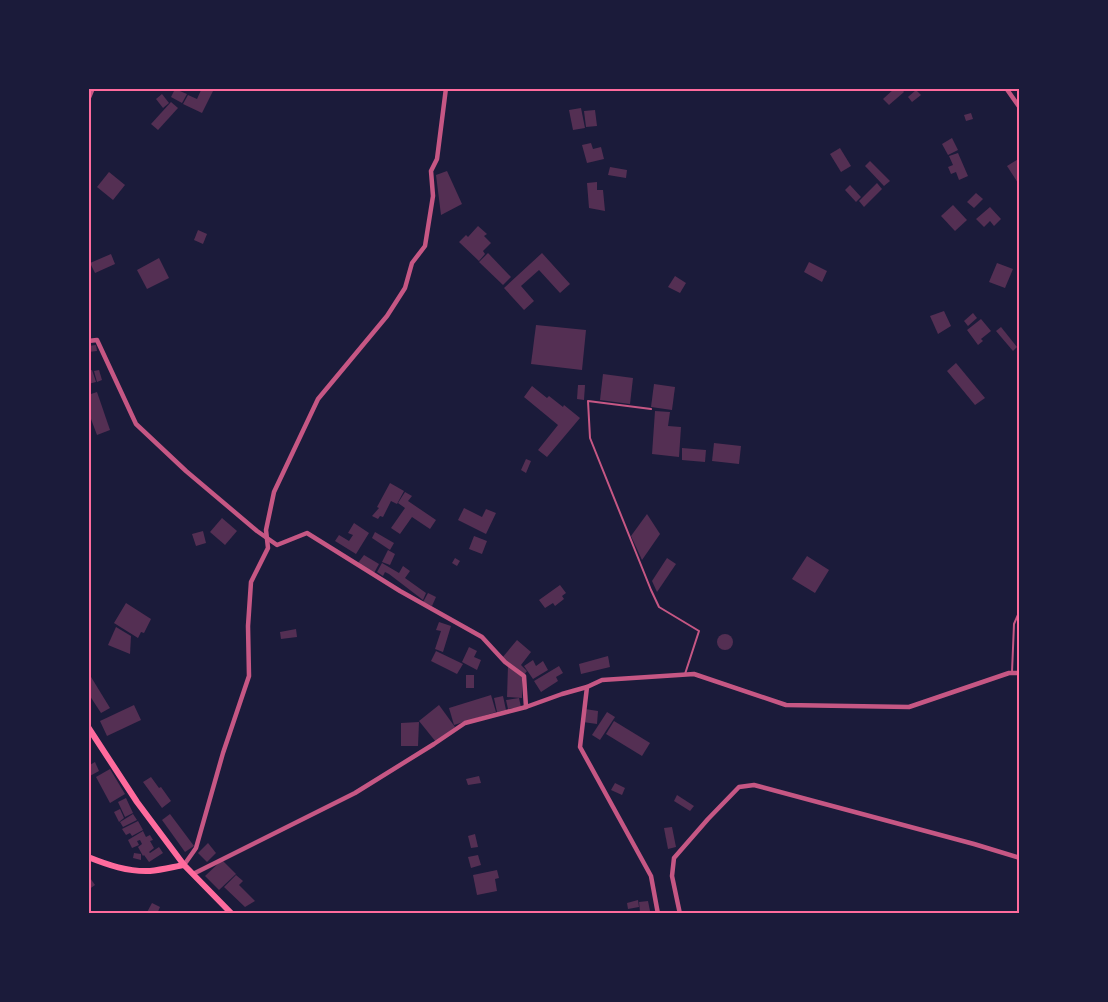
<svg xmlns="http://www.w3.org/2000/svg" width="1108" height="1002" font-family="Manrope,sans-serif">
  <rect width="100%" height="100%" fill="#1b1b3a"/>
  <!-- building -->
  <g fill="#542f53">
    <path d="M202 88 214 89 202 113 183 104 188 95 197 99Z"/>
    <path d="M895 88H901L904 92 889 105 883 99Z"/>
    <path d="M175 89 187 94 182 103 171 97Z"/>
    <path d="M916 90 921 95 912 102 908 97Z"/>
    <path d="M162 94 169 103 163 108 156 99Z"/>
    <path d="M171 102 178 108 158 130 151 124Z"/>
    <path d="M581 108 585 128 573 130 569 110Z"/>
    <path d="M595 110 597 126 586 127 584 111Z"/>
    <path d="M971 113 973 119 966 121 964 115Z"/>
    <path d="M952 138 958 150 948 155 942 144Z"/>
    <path d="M591 143 593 149 601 147 604 159 587 163 582 145Z"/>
    <path d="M840 148 851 166 841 172 830 154Z"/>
    <path d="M958 153 968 176 959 180 956 172 951 174 948 167 953 165 949 156Z"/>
    <path d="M1020 158V182L1018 183 1007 166Z"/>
    <path d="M870 161 890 181 884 186 865 166Z"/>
    <path d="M610 167 627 170 626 178 608 175Z"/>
    <path d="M447 171 462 204 441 215 436 175Z"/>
    <path d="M109 172 125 185 113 200 97 187Z"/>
    <path d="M597 182V190H603L605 211 589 208 587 183Z"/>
    <path d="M877 183 882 189 864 207 859 201Z"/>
    <path d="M850 185 861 197 856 202 845 190Z"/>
    <path d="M976 193 983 199 974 208 967 202Z"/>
    <path d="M953 205 967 220 955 231 941 216Z"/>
    <path d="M990 207 1001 219 994 226 990 221 984 227 976 219Z"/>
    <path d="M478 226 487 234 484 236 491 243 483 251 485 254 479 261 459 242 466 235 468 237Z"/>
    <path d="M198 230 207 234 203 244 194 240Z"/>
    <path d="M488 253 511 277 503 285 479 262Z"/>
    <path d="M542 253 570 284 560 293 539 270 521 286 534 301 524 310 504 288Z"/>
    <path d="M111 254 115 264 95 273 90 263Z"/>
    <path d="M159 258 169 278 147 289 137 270Z"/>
    <path d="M809 262 827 271 822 282 804 272Z"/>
    <path d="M997 263 1013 269 1005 288 989 282Z"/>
    <path d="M675 276 686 283 680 293 668 287Z"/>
    <path d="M944 311 951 326 938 334 930 316Z"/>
    <path d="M973 313 977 318 968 326 964 321Z"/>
    <path d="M981 319 991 331 981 339 983 341 978 345 967 330Z"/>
    <path d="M536 325 586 330 582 370 531 364Z"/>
    <path d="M1001 327 1017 347 1013 351 996 331Z"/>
    <path d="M96 345 97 351 88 352V346Z"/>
    <path d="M956 363 985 398 975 405 947 371Z"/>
    <path d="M92 370 96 382 88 384V371Z"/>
    <path d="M99 370 102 380 97 382 94 371Z"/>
    <path d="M603 374 633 378 630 404 600 400Z"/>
    <path d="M654 384 675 387 672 410 651 407Z"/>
    <path d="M578 385H585L584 400 577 399Z"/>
    <path d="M532 386 547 398 549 396 563 407 564 405 580 418 547 457 538 450 558 425 524 397Z"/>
    <path d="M97 392 110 430 97 435 88 411V395Z"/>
    <path d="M655 411 670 412 668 426 681 427 679 457 652 454Z"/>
    <path d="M714 443 741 446 739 464 712 461Z"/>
    <path d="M682 448 706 450 705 462 682 460Z"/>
    <path d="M526 459 531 461 526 473 521 470Z"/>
    <path d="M390 483 404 491 397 504 391 501 383 517 380 516 378 519 372 516 379 508 377 507Z"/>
    <path d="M405 492 412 496 408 501 436 520 430 529 412 517 400 534 391 528 405 508 398 503Z"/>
    <path d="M464 508 482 517 486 509 496 513 486 534 458 520Z"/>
    <path d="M647 514 660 534 642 560 631 536Z"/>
    <path d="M222 518 237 531 225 545 210 532Z"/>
    <path d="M354 523 369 533 356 554 335 541 339 535 349 541 353 535 348 533Z"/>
    <path d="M203 531 206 543 196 546 192 534Z"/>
    <path d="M375 532 394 543 390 550 372 538Z"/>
    <path d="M474 536 487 541 482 554 469 549Z"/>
    <path d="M388 550 395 554 390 565 382 562Z"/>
    <path d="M364 555 379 564 374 573 358 563Z"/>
    <path d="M807 556 829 570 815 593 792 579Z"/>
    <path d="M455 558 460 561 457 566 452 563Z"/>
    <path d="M667 558 676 564 657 592 652 581Z"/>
    <path d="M382 563 399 573 403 566 410 571 405 578 426 593 423 600 389 574 385 572 383 576 377 572Z"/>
    <path d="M560 585 566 593 562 596 564 599 555 606 553 603 545 608 539 600Z"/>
    <path d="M428 593 436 597 432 606 423 602Z"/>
    <path d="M126 603 151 619 144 633 141 632 138 638 114 623Z"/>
    <path d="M439 622 451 626 443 652 435 649 441 631 436 630Z"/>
    <path d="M116 627 131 636 130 654 108 645Z"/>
    <path d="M296 629 297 637 281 639 280 632Z"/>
    <circle cx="725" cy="642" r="8"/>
    <path d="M517 640 531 652 521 665 527 671 524 675 502 658Z"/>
    <path d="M469 647 477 651 474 657 481 660 477 670 462 662Z"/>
    <path d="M436 651 463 664 457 674 431 661Z"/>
    <path d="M608 656 610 667 581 674 579 664Z"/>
    <path d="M533 660 536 666 543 661 548 670 533 679 524 666Z"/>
    <path d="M508 666 522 676V698L507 697Z"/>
    <path d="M559 666 563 673 556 677 558 681 541 692 534 681Z"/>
    <path d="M88 672 110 708 101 713 88 693Z"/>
    <rect x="466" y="675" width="8" height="13"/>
    <path d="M491 695 496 712 454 725 449 708Z"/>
    <path d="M503 696 506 710 497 712 494 698Z"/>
    <path d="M519 698 521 707 508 709 506 700Z"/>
    <path d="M134 705 141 720 107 736 100 721Z"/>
    <path d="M439 705 455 727 436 742 419 721Z"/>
    <path d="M585 709 598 711 597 724 583 722Z"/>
    <path d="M607 712 615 717 600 740 592 735Z"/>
    <path d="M614 721 650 743 642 756 606 734Z"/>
    <path d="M419 722 418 746H401V723Z"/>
    <path d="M95 762 99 771 88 777V766Z"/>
    <path d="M110 769 125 794 110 803 96 777Z"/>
    <path d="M479 776 481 783 468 785 466 779Z"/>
    <path d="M151 777 159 788 161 787 171 801 162 808 143 782Z"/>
    <path d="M615 783 625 788 622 795 611 790Z"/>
    <path d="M677 795 694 806 690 811 674 801Z"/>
    <path d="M126 798 133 813 125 817 118 802Z"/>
    <path d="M120 809 124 818 119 822 114 812Z"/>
    <path d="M133 814 137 820 123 827 120 822Z"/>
    <path d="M170 814 194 846 185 852 162 820Z"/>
    <path d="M138 821 143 830 132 836 130 833 126 835 122 829Z"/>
    <path d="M672 827 676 847 668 849 664 828Z"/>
    <path d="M143 831 146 837 150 835 153 840 150 841 154 848 149 852 150 853 159 847 163 853 149 862 144 855 143 856 138 847 142 844 140 840 137 841 139 845 132 848 128 840Z"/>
    <path d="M475 834 478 847 471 848 468 836Z"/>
    <path d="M208 843 216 853 207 862 198 853Z"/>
    <path d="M134 853 141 854V860L133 858Z"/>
    <path d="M478 855 481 865 471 868 468 857Z"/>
    <path d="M222 860 236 874 219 890 205 876Z"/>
    <path d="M497 870 499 878 495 879 497 891 477 895 473 875Z"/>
    <path d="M88 875 95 885 88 890Z"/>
    <path d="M236 875 243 881 239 885 255 901 245 907 224 887Z"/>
    <path d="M638 900 639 907 628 909 627 903Z"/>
    <path d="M648 901 650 911 640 912 639 902Z"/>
    <path d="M152 903 160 907 157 914H146Z"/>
  </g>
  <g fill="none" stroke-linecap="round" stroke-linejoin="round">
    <!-- service -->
    <g stroke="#c65784" stroke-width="2">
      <path d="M651 409 588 401 590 438 651 590 659 607 699 631 685 674"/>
      <path d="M1012 672 1014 624 1020 610"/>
    </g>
    <!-- minor -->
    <g stroke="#c65784" stroke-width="4.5">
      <path d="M1006 88 1020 108"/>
      <path d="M88 100 93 88"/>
      <path d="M88 341 97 340 136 424 186 471 257 531 277 545 307 533 400 591 482 637 505 662 524 676 526 707"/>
      <path d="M184 865 196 848 223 753 249 676 248 626 251 582 268 548 266 530 274 492 318 399 387 316 405 288 412 263 425 246 433 196 431 171 437 159 446 88"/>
      <path d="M193 874 355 793 434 744 465 723 526 707 562 694 587 687"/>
      <path d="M658 914 651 876 580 747 587 687 602 680 694 674 786 705 909 707 1009 673H1020"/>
      <path d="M680 914 672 876 674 858 708 819 739 787 754 785 974 844 1020 858"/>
    </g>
    <!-- secondary -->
    <g stroke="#ff6b9d" stroke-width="6">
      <path d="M88 727 137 802 184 865 232 914"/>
      <path d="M88 857C108 865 128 872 150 871 161 870 173 867 184 865"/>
    </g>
  </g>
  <!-- border -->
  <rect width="1108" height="1002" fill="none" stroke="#1b1b3a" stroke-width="180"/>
  <rect x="90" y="90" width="928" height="822" fill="none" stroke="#ff6b9d" stroke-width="2"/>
</svg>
